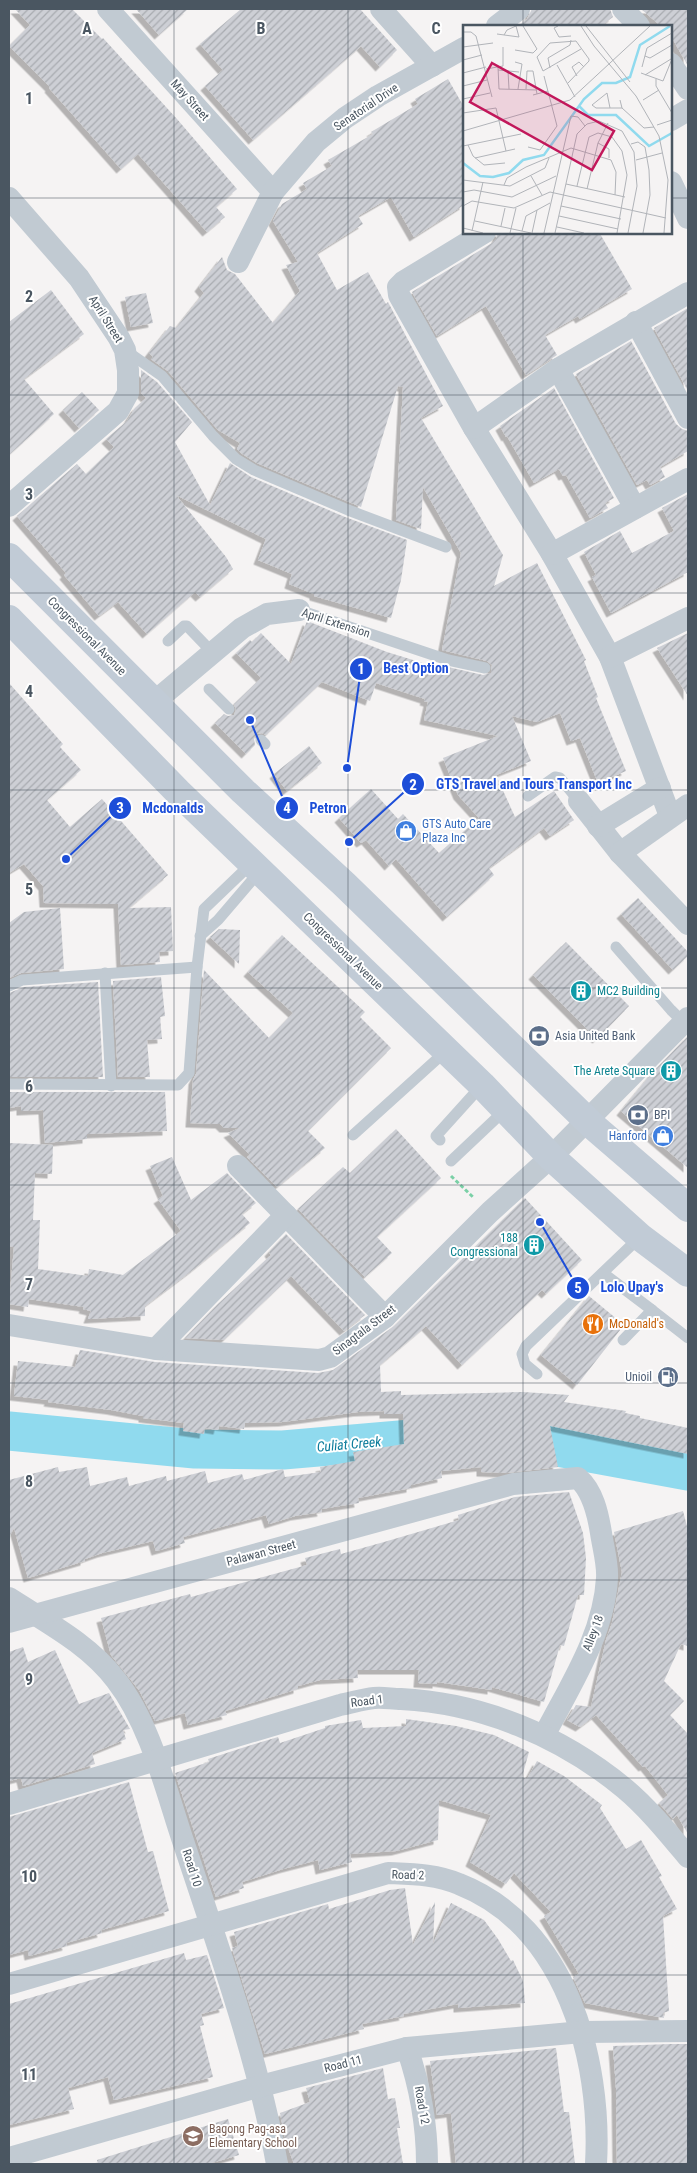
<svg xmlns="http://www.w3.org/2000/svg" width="697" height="2173" font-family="'Roboto Condensed',sans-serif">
  <defs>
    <pattern id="building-hatch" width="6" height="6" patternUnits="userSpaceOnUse" patternTransform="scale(1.25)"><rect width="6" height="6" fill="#cdcfd5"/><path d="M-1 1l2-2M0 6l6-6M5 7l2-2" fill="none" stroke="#a8abb0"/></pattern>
    <filter id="shadow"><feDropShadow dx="-4.5" dy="4.5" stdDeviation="0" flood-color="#0004"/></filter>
  </defs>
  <rect width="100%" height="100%" fill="#f5f3f3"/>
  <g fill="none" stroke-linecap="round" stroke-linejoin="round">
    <!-- river -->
    <path stroke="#90daee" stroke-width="39" d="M9 1431 195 1449 283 1450 423 1438 536 1443 688 1471"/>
  </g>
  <!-- building -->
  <g fill="url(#building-hatch)" filter="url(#shadow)">
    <path d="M15 9H72L102 39 103 38 177 119 237 189 216 207 225 217 207 232 138 154 121 169 49 88 50 87 9 46 30 25Z"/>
    <path d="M136 9H188L159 35Z"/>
    <path d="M241 9H360L397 50 380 67 361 46 253 140 205 86 223 70 200 44Z"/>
    <path d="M532 9H610L613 17 601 26H518L527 19Z"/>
    <path d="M641 9H688V66L671 36V26H661Z"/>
    <path d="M448 79 464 107V205L414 237 391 197 358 216 363 224 317 253 337 290 368 272 386 304 388 302 443 406 421 418 503 555 494 586 537 563 586 660 584 661 598 697 596 698 626 771 598 783 580 738 571 741 560 713 537 722 512 716 531 761 496 775 515 817 554 791 574 820 550 836 544 828 489 868 494 875 447 917 396 859 389 866 366 840 361 843 339 818 371 789 398 819 403 814 439 853 479 818 458 795 443 758 498 736 424 720 428 702 424 701 425 699 376 683 370 701 322 682 266 735 262 733 256 734 254 739 255 745 246 754 215 723 224 714 228 716 234 715 236 710 234 704 261 678 236 653 250 640 252 642 261 633 291 664 307 621 387 652 439 668V665L483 675 491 673 492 665 487 661 442 650 461 553 423 487 421 529 396 520 403 387 398 386 361 507 257 463 241 453 237 449 240 443 218 430 168 371 151 359 153 357 149 353 170 326 176 328 204 293 199 287 222 257 227 270 235 274 273 323 300 291 286 265 298 262 273 221 282 204 307 189 303 183 332 166 328 160 373 134 371 132 418 104 415 99Z"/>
    <path d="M498 232H599L632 289 580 319 578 316 545 335 557 355 526 375 486 306 437 336 412 292 492 243 496 239Z"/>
    <path d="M51 290 84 334 24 379 54 414 9 455V322Z"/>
    <path d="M146 293 153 323 131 327 125 297Z"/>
    <path d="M688 308V391L654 328Z"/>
    <path d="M631 341 676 424 682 429 688 431V451L660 467 665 477 650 485 647 480 637 485 576 374Z"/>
    <path d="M141 370 157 382 192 422 175 442 210 505 230 463 251 477 345 517 407 540 401 580 391 618 314 596V594L289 584 292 574 258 560 266 539 176 495 226 557 233 569 200 597 195 592 147 634 118 602 99 616 64 575 66 573 17 516 77 464 86 474 114 447 106 439 127 421 135 408 146 398 141 393Z"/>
    <path d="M554 388 614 498 605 503 608 508 590 518 566 475 563 476 559 469 534 483 507 436 506 437 500 426Z"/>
    <path d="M82 392 99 410 79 428 63 410Z"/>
    <path d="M688 494V572L611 613 592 577 596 575 584 552 620 531 632 553 674 531 662 508Z"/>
    <path d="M688 633V696L657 648Z"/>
    <path d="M9 683 63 744 60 747 81 770 47 800 70 827 102 799 168 875 129 908 171 907 173 951 159 952 160 962 121 965 118 904 44 903 43 886 24 864 9 873Z"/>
    <path d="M309 746 322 763 287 791 274 774Z"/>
    <path d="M638 898 688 952V956L673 970 621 914Z"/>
    <path d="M60 908 64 969 21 973 9 978V923L24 912Z"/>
    <path d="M219 929 240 930 239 964 210 937Z"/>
    <path d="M282 935 365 1012 360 1017 391 1048 308 1131 325 1148 277 1187 247 1157 250 1155 228 1133 240 1128H224L220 1124 190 1123 193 1080 196 1074 204 970 269 1038 293 1013 248 972Z"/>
    <path d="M566 942 629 1006 597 1039 533 975Z"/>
    <path d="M161 977 165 1016 160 1017 162 1039 147 1040 150 1077H118L113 981Z"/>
    <path d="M98 982 103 1077H9V993L24 987Z"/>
    <path d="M688 1036V1168L621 1111 653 1072Z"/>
    <path d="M9 1092H165L167 1131 87 1134V1139L45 1143 43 1110 21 1111V1106L9 1108Z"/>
    <path d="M396 1129 441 1178 377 1237 392 1253 365 1277 298 1209 343 1167 350 1173Z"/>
    <path d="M9 1143 53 1145 52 1174 35 1173 33 1220H40L38 1269 88 1276 89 1269 123 1275 181 1231 158 1199 163 1196 150 1166 172 1157 191 1200 227 1173 256 1203 242 1214 250 1223 194 1269 145 1306V1316L88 1319 91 1311 83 1309 84 1307 29 1299 28 1307 9 1304 14 1247 9 1246Z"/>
    <path d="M525 1198 582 1260 546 1294 542 1290 462 1365 426 1326 380 1365 381 1392 401 1391V1395L523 1392 569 1395 564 1402 626 1411 625 1413 640 1416V1418L688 1428V1454L550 1426 558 1467 505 1473 481 1472V1467L441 1471 442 1478 411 1485V1488L358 1498 359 1503 321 1509 322 1512 295 1516 269 1524 266 1515 183 1537 185 1543 156 1551 153 1541 102 1553 85 1559V1561L28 1578 14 1528 9 1537V1480L58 1467 59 1472 87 1467 90 1486 127 1477 129 1486 166 1476 167 1481 205 1471 208 1483 242 1474 244 1480 283 1469 285 1477 321 1472 320 1467 355 1461 353 1452 404 1444 403 1414H384V1411L358 1412 283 1422 245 1423 244 1429 219 1426 218 1430 205 1428 204 1434 183 1431 184 1423 143 1418V1416L111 1410 48 1402 49 1400 14 1396 18 1361 75 1367 80 1350 155 1362 318 1373 333 1370 394 1326Z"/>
    <path d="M286 1234 365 1315 344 1331 291 1276 224 1340 185 1338 218 1304 271 1255 269 1252Z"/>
    <path d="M589 1296 624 1325 577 1385 541 1355Z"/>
    <path d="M569 1492 583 1533 586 1558 584 1595H578L564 1646 560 1645 544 1702 492 1687V1690L437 1682V1684L418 1683 419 1670H357L358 1678 320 1680 298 1686V1689L225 1711 227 1715 188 1725 185 1713 155 1721 139 1690 111 1655 101 1618 190 1594 191 1597 307 1565 305 1558 340 1549 341 1554 384 1542 459 1520 458 1515 515 1497Z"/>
    <path d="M683 1511 688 1530V1646L681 1644 664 1681 684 1701 670 1715 688 1734V1834L677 1815 673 1819 659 1803 668 1795 645 1766 643 1767 596 1715 580 1727 567 1720 576 1705 591 1707 606 1640 612 1623 622 1572 614 1532Z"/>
    <path d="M23 1647 28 1662 55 1650 79 1704 109 1693 130 1729 123 1730 126 1739 92 1753 95 1764 23 1786 21 1778 9 1781V1652Z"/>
    <path d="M406 1719 456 1726 494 1735 529 1752 522 1777 527 1779 537 1761 564 1776 602 1805 600 1808 626 1849 641 1840 662 1876 659 1877 677 1909 663 1916 669 2011 663 2013 664 2018 585 2003 573 1977 579 1974 544 1916 551 1912 514 1873 506 1884 470 1862 491 1815 439 1800 438 1840 396 1851 350 1854 352 1862 320 1870 318 1860 283 1869 242 1882 244 1888 216 1897 175 1773 209 1762 208 1759 245 1747 278 1737 280 1743 325 1728V1726L361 1720 363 1728 406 1726Z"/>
    <path d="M129 1782 148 1852 153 1851 169 1911 101 1930 102 1933 66 1943 67 1946 29 1956 28 1950 9 1955V1817Z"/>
    <path d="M405 1888 413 1945 435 1902 433 1944 451 1903 484 1920 498 1939 511 1961 513 1960 523 1981 525 2003 458 2008V2004L403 2014 404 2016 362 2024 364 2029 265 2054 232 1948 238 1946 234 1932 328 1904 329 1909 390 1890Z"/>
    <path d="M184 1953 186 1960 207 1955 224 2008 201 2014 204 2025 200 2026 213 2077 114 2100 108 2077 68 2088 74 2109 9 2125V2004Z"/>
    <path d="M671 2044H688V2164H617L616 2088 613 2046Z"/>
    <path d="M556 2048 564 2112H569L575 2164H456L451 2113 437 2115 430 2061Z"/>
    <path d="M383 2068 388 2099 395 2098 400 2128H397L403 2164H294L286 2142 280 2113 310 2102 306 2088Z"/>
    <path d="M228 2119 239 2155 208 2164H98L97 2160Z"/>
  </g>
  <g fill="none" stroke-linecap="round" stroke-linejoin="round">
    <!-- path -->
    <path stroke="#7ad0a6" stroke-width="3" stroke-dasharray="4 2.5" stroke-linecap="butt" d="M451 1176 474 1198"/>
    <!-- lane -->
    <g stroke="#c1cad2" stroke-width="11">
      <path d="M125 350 162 376 213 436 236 459 254 470 348 510 446 547"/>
      <path d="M299 610 448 660 485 668"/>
      <path d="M168 641 184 626H187L212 652"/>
      <path d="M209 689 229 709"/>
      <path d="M261 740 265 744"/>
      <path d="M528 796 555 777 560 778 579 801"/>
      <path d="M200 936 218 920 260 871"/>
      <path d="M616 947 671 1010 683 1022"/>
      <path d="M105 973 111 1086"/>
      <path d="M9 986 22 980 197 967"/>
      <path d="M9 1084 178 1085 189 1073 197 967 204 909 252 863"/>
      <path d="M353 1135 446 1051"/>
      <path d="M440 1140 436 1136 482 1085"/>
      <path d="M451 1161 505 1110"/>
      <path d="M603 1273 652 1310"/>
      <path d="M623 1340 652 1310 688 1338"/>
      <path d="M537 1374 525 1364 522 1354 526 1346 640 1237"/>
    </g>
    <!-- street -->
    <g stroke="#c1cad2" stroke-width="22">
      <path d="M108 9 273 192"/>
      <path d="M381 9 432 66"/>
      <path d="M623 9 639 26"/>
      <path d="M497 26 519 9"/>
      <path d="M671 64 688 89"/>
      <path d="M671 120 688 110"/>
      <path d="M671 182 688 218"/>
      <path d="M9 198 79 278 119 338 125 350 128 370V393L118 411 9 506"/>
      <path d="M485 232 403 282 398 287 399 295 474 428 552 554 610 657 670 816"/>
      <path d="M238 262 273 192 316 142 345 118 378 96 464 48"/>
      <path d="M636 322 688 418"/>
      <path d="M558 369 635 508"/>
      <path d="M474 428 558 369 688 293"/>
      <path d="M552 554 688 479"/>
      <path d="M610 657 688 618"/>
      <path d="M153 703 242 628 267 614 299 610"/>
      <path d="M579 801 620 853 688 924"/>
      <path d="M598 826 660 788"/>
      <path d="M620 853 688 805"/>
      <path d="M238 1166 385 1317"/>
      <path d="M9 1325 156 1349 319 1360 330 1357 385 1317 490 1212 551 1157 688 1018"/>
      <path d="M156 1349 286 1215"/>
      <path d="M9 1598C46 1622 89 1644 116 1680 151 1725 166 1791 184 1844 219 1950 257 2055 277 2164"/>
      <path d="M9 1622 513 1484 578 1478C593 1491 598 1514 601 1533 603 1547 608 1564 607 1578 604 1635 569 1687 544 1736"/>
      <path d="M9 1804 340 1705C351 1703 363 1699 374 1698 383 1697 392 1699 401 1699 482 1703 561 1736 624 1788 648 1808 668 1833 688 1857"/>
      <path d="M9 1984 388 1873C412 1874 436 1874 459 1884 566 1926 602 2059 596 2164"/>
      <path d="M407 2048C420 2086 427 2124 427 2164"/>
      <path d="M9 2158 261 2086 407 2048 582 2032 688 2031"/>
    </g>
    <!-- secondary -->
    <g stroke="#c1cbd6" stroke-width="28">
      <path d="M9 557 243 791 344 884 594 1127 688 1208"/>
      <path d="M9 619 178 792 482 1085 551 1157 640 1237 688 1273"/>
    </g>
  </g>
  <!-- grid -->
  <path fill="none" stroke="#4a5661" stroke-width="1" stroke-opacity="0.55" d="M174 9V2164M348 9V2164M523 9V26M9 198H464M671 198H688M523 232V2164M9 395H688M9 593H688M9 790H688M9 988H688M9 1185H688M9 1383H688M9 1580H688M9 1778H688M9 1975H688"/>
  <!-- icons -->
  <defs>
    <g id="shop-disc" transform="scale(1.125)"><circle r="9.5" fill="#3f7fe0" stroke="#fff"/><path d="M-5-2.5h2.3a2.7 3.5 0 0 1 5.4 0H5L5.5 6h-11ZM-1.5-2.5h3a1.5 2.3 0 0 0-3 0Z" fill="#fff"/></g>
    <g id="building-disc" transform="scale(1.125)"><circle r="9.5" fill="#0f9aa8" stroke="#fff"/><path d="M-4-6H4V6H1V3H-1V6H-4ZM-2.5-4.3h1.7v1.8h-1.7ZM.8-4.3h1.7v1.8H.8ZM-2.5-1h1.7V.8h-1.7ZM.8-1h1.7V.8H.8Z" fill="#fff"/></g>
    <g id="bank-disc" transform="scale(1.125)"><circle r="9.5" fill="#5c6f8a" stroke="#fff"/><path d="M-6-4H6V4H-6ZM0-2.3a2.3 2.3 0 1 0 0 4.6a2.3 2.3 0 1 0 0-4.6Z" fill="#fff"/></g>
    <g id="restaurant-disc" transform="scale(1.125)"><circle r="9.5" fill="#e8710a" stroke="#fff"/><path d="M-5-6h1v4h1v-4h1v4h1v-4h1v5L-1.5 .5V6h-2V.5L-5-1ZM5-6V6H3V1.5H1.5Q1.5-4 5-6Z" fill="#fff"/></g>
    <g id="fuel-disc" transform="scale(1.125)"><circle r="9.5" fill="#5c6f8a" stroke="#fff"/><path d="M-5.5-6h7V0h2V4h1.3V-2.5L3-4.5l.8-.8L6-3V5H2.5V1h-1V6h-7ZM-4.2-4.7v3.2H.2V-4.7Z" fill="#fff"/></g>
    <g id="school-disc" transform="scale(1.125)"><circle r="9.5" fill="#8d6e63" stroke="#fff"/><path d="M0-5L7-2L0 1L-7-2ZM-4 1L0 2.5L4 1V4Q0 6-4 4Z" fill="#fff"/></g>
  </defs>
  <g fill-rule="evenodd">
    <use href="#shop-disc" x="406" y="831"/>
    <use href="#building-disc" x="581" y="991"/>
    <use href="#bank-disc" x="539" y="1036"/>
    <use href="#building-disc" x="671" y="1071"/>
    <use href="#bank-disc" x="638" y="1115"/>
    <use href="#shop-disc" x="663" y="1136"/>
    <use href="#building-disc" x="534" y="1245"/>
    <use href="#restaurant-disc" x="593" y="1324"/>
    <use href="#fuel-disc" x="668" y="1377"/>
    <use href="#school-disc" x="193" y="2136"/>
  </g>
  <g text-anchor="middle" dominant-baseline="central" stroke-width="4" stroke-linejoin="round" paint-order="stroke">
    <!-- street labels -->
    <g font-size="12" fill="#4a5661" stroke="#fff">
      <text transform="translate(190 100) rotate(48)">May Street</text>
      <text transform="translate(366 107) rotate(-34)">Senatorial Drive</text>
      <text transform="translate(106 319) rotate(58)">April Street</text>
      <text transform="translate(336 623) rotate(18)">April Extension</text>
      <text transform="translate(87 636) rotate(45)">Congressional Avenue</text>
      <text transform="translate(343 951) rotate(44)">Congressional Avenue</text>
      <text transform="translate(364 1330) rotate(-37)">Sinagtala Street</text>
      <text transform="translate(261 1553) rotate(-15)">Palawan Street</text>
      <text transform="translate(593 1633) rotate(-69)">Alley 18</text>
      <text transform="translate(367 1701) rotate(-7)">Road 1</text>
      <text transform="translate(192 1868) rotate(72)">Road 10</text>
      <text transform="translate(408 1875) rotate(2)">Road 2</text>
      <text transform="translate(343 2064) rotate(-14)">Road 11</text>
      <text transform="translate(422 2105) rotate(80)">Road 12</text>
    </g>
    <!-- shop labels -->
    <g font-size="12" fill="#366cbe" stroke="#fff" text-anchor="start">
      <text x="422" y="824">GTS Auto Care<tspan x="422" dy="14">Plaza Inc</tspan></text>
      <text x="647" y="1136" text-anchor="end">Hanford</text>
    </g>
    <!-- culture labels -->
    <g font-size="12" fill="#0d838f" stroke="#fff" text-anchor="end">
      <text x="597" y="991" text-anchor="start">MC2 Building</text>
      <text x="655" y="1071">The Arete Square</text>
      <text x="518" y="1238">188<tspan x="518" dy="14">Congressional</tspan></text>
    </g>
    <!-- service labels -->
    <g font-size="12" fill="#4e5e75" stroke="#fff" text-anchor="start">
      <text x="555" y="1036">Asia United Bank</text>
      <text x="654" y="1115">BPI</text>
      <text x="652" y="1377" text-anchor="end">Unioil</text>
    </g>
    <!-- food labels -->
    <g font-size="12" fill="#c56008" stroke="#fff" text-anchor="start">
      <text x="609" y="1324">McDonald's</text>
    </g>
    <!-- education labels -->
    <g font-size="12" fill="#785e54" stroke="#fff" text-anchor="start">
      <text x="209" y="2129">Bagong Pag-asa<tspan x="209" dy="14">Elementary School</tspan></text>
    </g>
    <!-- water labels -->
    <g font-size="14" font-style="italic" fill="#0c7c9b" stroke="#fff">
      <text transform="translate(349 1444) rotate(-5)">Culiat Creek</text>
    </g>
  </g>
  <!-- overview -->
  <g transform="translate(463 25)">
    <rect width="209" height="209" fill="#f5f3f3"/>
    <path fill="none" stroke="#90daee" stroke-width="2.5" d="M116 81 125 90H153L186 121 209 108M0 138 17 151 30 152 46 148 60 135 81 130 121 74 139 58H153L167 52 177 20 207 1"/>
    <path fill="none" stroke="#b1b4b9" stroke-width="1" d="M95 1 91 3 96 12 108 11M118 1 131 21 173 71 196 111 205 155 201 208M123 1 167 57M0 7H8L13 11 29 72M34 9 56 12 53 1M41 10 44 5 53 1M0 22 30 18M52 25 70 28 74 24 60 1M182 31 187 33 209 20M0 35 19 30M52 37 59 39 55 64M94 40 112 72M35 42 36 64 74 65M179 42 184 23 209 8M87 43 85 33 107 20 108 15M23 44 40 41V22M35 45 56 47M45 46 46 64M0 48 23 42M178 48 200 56 209 34M182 50 208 34M114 51 109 42 116 37 121 42M193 54V61L209 88M105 58 126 36V34L113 16 87 18 74 32 80 46 118 24M0 61 24 55M63 64 64 46H70L74 69M70 70 85 66M0 74 27 68M157 75 159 83 181 103 191 102M180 75 196 65M147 83 144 68 129 80 133 83H159M0 88 33 83 43 126M194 100 209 95M0 106 107 75 187 1M135 118 146 124V133M168 119 175 117 182 122 186 145 187 170 180 208M5 120 10 131 21 140 42 138M0 121 58 109M65 122 77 125 94 101 81 51M12 133 52 124M173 135 199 128M68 151 79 170M0 155 47 161 82 143 86 133M103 159 162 172M41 160 44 153 63 142 108 123 148 135 153 147 152 170M114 161 126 112 135 108 149 112 159 126 164 150 154 208M124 164 135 118 145 98M0 167 11 165 49 172 93 151M0 181 9 176 51 183 87 167 203 193M98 181 158 194M0 182V198M96 191 155 204M12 196 68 208M38 201 42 183M94 202 121 208M0 203 20 208M9 206 20 157M59 206 63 191 87 178M47 208 53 183M69 208 74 185M81 208 108 91 115 92 122 101M92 208 114 109 124 99 136 96 159 106 171 127 174 161 165 208"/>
    <path fill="#c2185b" fill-opacity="0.15" stroke="#c2185b" stroke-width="2.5" d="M29 38 151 106 129 145 7 77Z"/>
    <rect width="209" height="209" fill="none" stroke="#4a5661" stroke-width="2.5"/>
  </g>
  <g font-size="16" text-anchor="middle" font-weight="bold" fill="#4a5661" stroke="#fff" stroke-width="4" stroke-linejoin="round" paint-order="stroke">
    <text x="87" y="34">A</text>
    <text x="261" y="34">B</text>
    <text x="436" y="34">C</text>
    <text x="29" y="104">1</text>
    <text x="29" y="302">2</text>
    <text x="29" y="500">3</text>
    <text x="29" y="697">4</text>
    <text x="29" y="895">5</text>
    <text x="29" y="1092">6</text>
    <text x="29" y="1290">7</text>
    <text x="29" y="1487">8</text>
    <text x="29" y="1685">9</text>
    <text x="29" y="1882">10</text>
    <text x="29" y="2080">11</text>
  </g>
  <!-- callouts -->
  <path fill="none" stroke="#1d4ed8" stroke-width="2" d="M347 768L361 669M349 842L413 784M66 859L120 808M250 720L287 808M540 1222L578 1288"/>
  <g fill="#1d4ed8" stroke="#fff" stroke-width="2">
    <circle cx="347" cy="768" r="5"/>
    <circle cx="349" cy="842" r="5"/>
    <circle cx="66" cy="859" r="5"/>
    <circle cx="250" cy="720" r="5"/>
    <circle cx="540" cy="1222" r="5"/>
    <circle cx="361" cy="669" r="12"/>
    <circle cx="413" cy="784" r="12"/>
    <circle cx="120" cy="808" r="12"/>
    <circle cx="287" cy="808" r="12"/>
    <circle cx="578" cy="1288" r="12"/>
  </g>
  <g font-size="15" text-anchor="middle" font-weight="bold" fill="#fff">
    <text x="361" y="674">1</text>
    <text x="413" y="790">2</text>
    <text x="120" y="813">3</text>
    <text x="287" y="813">4</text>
    <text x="578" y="1293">5</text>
  </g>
  <g font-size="14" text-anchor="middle" font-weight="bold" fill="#1d4ed8" stroke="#fff" stroke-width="4" stroke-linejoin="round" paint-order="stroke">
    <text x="416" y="673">Best Option</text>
    <text x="534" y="789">GTS Travel and Tours Transport Inc</text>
    <text x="173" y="813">Mcdonalds</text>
    <text x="328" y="813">Petron</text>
    <text x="632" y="1292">Lolo Upay's</text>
  </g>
  <!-- border -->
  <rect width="697" height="2173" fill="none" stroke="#4a5661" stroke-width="20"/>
</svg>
